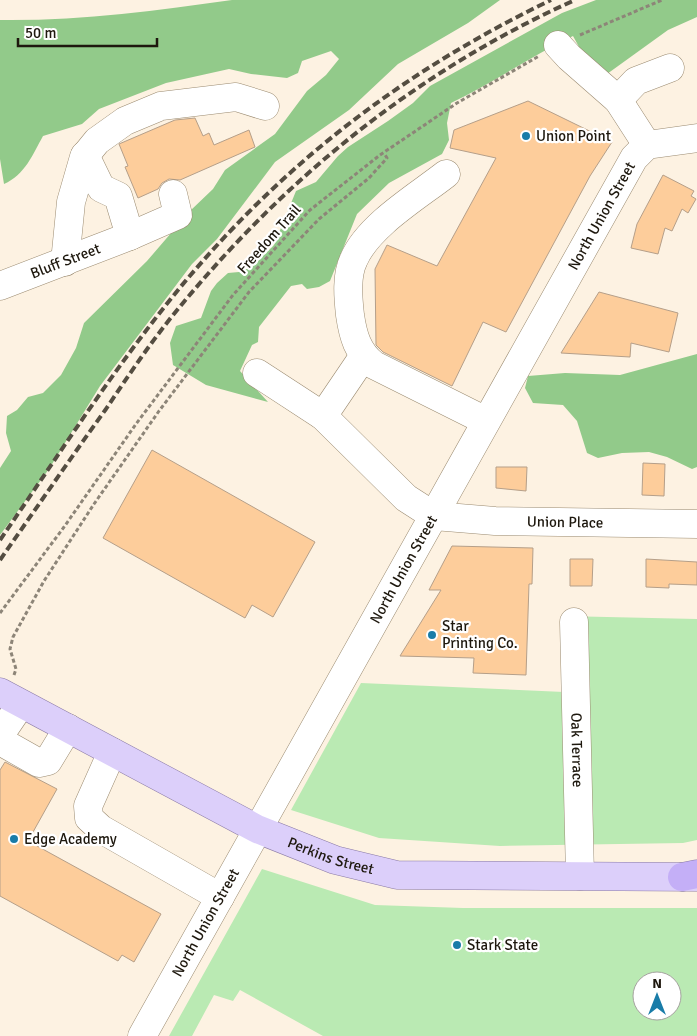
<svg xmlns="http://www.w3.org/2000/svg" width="697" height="1036" font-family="Signika,sans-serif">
  <rect width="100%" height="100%" fill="#fdf2e2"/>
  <!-- green -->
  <g fill="#baeab3" fill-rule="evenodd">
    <path d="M562 616 697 619V840L683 843 500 846 379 838 291 810 361 683 564 692Z"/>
    <path d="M262 869 375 905 463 908H697V1036H323L240 990 233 1001 214 995 192 1036H169ZM642 981H672V1011H642Z"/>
  </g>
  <!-- forest -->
  <g fill="#92ca8a">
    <path d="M232 0H500L468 23 398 64 349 110 275 162 217 239 192 264 100 386 49 469 0 535V468L11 451 6 433 7 416 17 410 28 397 43 393 61 375 76 348 84 323 147 261 190 211 213 189 225 170 275 134 307 91 326 75 339 59 331 51 302 61 298 73 287 78 251 74 229 69 166 83 99 109 82 124 43 136C33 154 25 175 4 184L0 159V20C78 21 155 11 232 0Z"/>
    <path d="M596 0H697V17L668 30 607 74 589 65 573 36C531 56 493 83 451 103L447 123 449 140 442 154 389 183 357 214 330 281 319 287 307 289 302 284 291 286 259 327 258 342 252 345 240 371 268 402 206 385 173 365 170 343 176 326 201 318 211 291 217 283 228 273 239 272 252 267 274 245 296 191 316 182 338 156 348 147 388 121 413 103 430 86 562 13Z"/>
    <path d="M697 354V467L692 469 667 457 649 452 622 453 598 458 587 453 577 421 563 405 533 403 525 388 528 376 565 373 620 375Z"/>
  </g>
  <!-- building -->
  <g fill="#fdcd9b" stroke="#b59f89">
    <path d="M528 101 612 142 590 176 506 332 483 322 452 386 383 352 376 345 375 269 387 245 437 266 496 158 450 148 454 130Z"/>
    <path d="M195 118 203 136 209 133 214 145 249 130 255 147 180 180 169 179 162 183 158 189 138 198 125 167 128 166 119 144 175 120Z"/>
    <path d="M663 175 694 191 691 196 696 199 688 213 682 209 672 231 665 228 658 254 631 248 637 224Z"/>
    <path d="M599 292 678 313 669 352 631 343 630 357 561 353Z"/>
    <path d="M152 450 315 542 273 617 252 605 245 618 103 538Z"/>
    <path d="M643 463 665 464 664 496 642 495Z"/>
    <path d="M496 467H527L526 491 496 488Z"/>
    <path d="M452 546 533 548 532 584H529L526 675 473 673 474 658 400 656 441 590H429Z"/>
    <path d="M570 559H593L592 586H570Z"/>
    <path d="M646 559 697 562V585L669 584V588L646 587Z"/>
    <path d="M5 762 57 789 28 841 161 914 134 962 122 955 118 961 0 896V770Z"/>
  </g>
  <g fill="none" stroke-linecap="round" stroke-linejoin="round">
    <!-- minor casing -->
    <g stroke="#9b8b71" stroke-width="29">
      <g id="minor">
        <path d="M558 45 569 57 618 100 647 145"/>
        <path d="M618 100 636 81 670 68"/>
        <path d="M85 155 101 188 118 196 130 236 178 215 173 194"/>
        <path d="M446 174C418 196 369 225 354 259 346 275 348 297 350 315 353 336 358 353 374 365L486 421"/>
        <path d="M65 262 71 202 84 157 97 141 125 121 161 106 236 97 265 106"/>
        <path id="s1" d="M0 286 130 236"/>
        <path id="s2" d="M257 373 323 416 406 498 434 516 495 521 697 524"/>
        <path d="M323 416 363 357"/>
        <path id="s3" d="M574 622 580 876"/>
        <path d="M0 735 21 704"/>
        <path d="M0 741 39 763 48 761 68 728"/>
        <path d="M112 752 88 806 89 818 101 829 220 897"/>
        <path id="s4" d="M142 1036 634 158 647 145 697 138"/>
      </g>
    </g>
    <!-- major casing -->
    <g stroke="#8a7aa5" stroke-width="29">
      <g id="major">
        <path id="s5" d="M0 692 257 829 335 860 397 875 697 877"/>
      </g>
    </g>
    <!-- highway casing -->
    <g stroke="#8a7aa5" stroke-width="29">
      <path id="highway" d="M682 877 697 874"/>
    </g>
    <!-- path -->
    <g stroke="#8d8578" stroke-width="3" stroke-dasharray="4 2.5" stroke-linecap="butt">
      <path d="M580 35 662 0"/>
      <path d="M0 613 64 527 136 424 233 295 310 210 380 155 457 103 539 56"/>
      <path d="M14 675 16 669 10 649 13 637 44 581 94 504 159 411 249 292 319 219 369 178 387 158 384 153"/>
    </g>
    <!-- minor -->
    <use href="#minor" stroke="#fff" stroke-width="28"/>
    <!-- major -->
    <use href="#major" stroke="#dccffa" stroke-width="28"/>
    <!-- highway -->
    <use href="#highway" stroke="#c4aff7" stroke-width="28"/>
    <!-- rail -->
    <g stroke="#544d41" stroke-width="4" stroke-dasharray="8 4" stroke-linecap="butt">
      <path d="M0 540C61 452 119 360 188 278 291 157 408 69 551 0"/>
      <path d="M0 560C35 510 70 459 106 409 130 373 155 336 183 303 291 173 421 69 575 0"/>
    </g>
  </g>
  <!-- markers -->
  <g fill="#197ca8" stroke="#fff" stroke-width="2">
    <circle cx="526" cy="136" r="5"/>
    <circle cx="432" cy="635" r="5"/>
    <circle cx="14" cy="839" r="5"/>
    <circle cx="457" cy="945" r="5"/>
  </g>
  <g text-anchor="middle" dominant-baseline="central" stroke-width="4.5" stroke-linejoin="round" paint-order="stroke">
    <!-- poi labels -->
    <g font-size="15" fill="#1e180e" stroke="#fff" text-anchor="start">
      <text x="536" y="136">Union Point</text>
      <text x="442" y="626">Star<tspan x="442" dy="17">Printing Co.</tspan></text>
      <text x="24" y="839">Edge Academy</text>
      <text x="467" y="945">Stark State</text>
    </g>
    <!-- street labels -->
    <g font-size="15" fill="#1e180e" stroke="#fff">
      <text stroke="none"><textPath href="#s4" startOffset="940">North Union Street</textPath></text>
      <text transform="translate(269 239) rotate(-48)">Freedom Trail</text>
      <text stroke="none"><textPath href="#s1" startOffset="70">Bluff Street</textPath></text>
      <text stroke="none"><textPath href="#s2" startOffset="360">Union Place</textPath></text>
      <text stroke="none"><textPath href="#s4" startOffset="535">North Union Street</textPath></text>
      <text stroke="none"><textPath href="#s3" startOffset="128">Oak Terrace</textPath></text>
      <text stroke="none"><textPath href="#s5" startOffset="370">Perkins Street</textPath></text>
      <text stroke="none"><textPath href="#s4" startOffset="130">North Union Street</textPath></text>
    </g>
  </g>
  <!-- north arrow -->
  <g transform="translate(657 996)"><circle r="24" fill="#ffffff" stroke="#a5a39f"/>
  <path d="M0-4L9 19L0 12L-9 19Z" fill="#197ca8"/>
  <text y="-8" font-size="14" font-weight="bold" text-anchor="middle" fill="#1e180e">N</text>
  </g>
  <!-- scale -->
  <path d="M18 38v8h139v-8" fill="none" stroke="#1e180e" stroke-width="2.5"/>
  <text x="25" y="38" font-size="15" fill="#1e180e" stroke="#ffffff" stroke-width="4" paint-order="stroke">50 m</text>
</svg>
